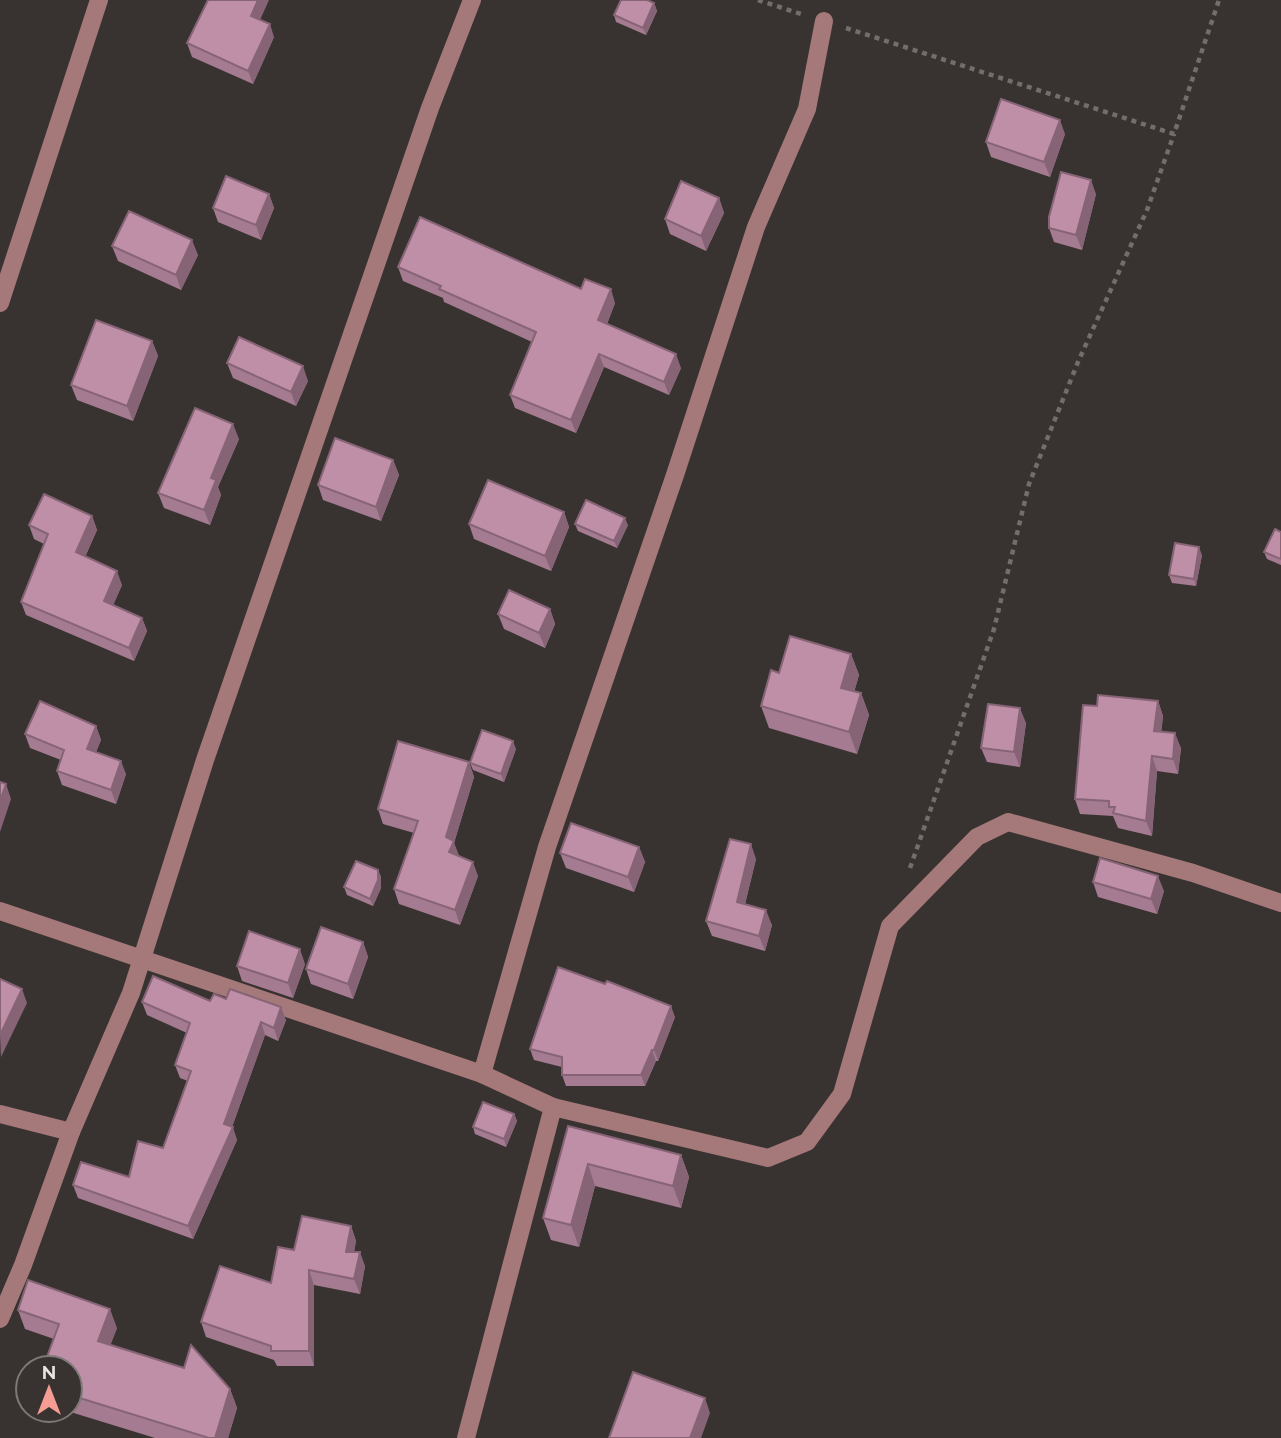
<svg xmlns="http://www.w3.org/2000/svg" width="1281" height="1438" font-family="Raleway,sans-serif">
  <rect width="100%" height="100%" fill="#383331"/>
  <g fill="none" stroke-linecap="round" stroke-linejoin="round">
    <!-- path -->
    <g stroke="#726e6c" stroke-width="4.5" stroke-dasharray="5 5" stroke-linecap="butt">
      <path d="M758 0 801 14"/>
      <path d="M846 28 1174 134 1219 0"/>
      <path d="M910 868 994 629 1029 484 1078 362 1147 210 1174 134"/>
    </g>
    <!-- minor -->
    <g stroke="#a57879" stroke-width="18">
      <path d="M0 303 99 0"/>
      <path d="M0 911 482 1074 553 1107"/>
      <path d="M482 1074 547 847 675 475 756 227 807 109 824 21"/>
      <path d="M0 1114 71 1132"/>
      <path d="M0 1319 23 1265 71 1132 131 993 205 760 430 108 472 0"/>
      <path d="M466 1438 553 1107 768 1158 807 1142 842 1094 890 926 977 837 1008 822 1193 873 1281 903"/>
    </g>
  </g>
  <!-- wall -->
  <g fill="#a47b90">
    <path d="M654 3 657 11 646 35 616 22 614 15Z"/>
    <path d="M274 37 253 84 192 57 187 43Z"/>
    <path d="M1065 134 1050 177 991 157 986 142Z"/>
    <path d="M269 194 274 208 261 240 218 222 213 208Z"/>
    <path d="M1096 194 1082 250 1054 242 1049 228Z"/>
    <path d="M719 198 724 213 706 251 670 234 665 219Z"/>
    <path d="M112 246 198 255 181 290 118 261Z"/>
    <path d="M398 267 581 289 615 303 607 324 681 368 669 395 604 367 576 433 515 408 510 395 532 342 444 302 443 298 403 281Z"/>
    <path d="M152 341 158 356 133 421 77 400 71 385Z"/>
    <path d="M227 363 308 381 296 406 233 378Z"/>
    <path d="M239 439 218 487 221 495 210 525 164 508 158 493Z"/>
    <path d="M393 460 399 475 381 521 323 500 318 485Z"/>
    <path d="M564 512 569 527 551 571 474 539 469 524Z"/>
    <path d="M92 516 97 530 85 557 122 585 113 605 142 618 147 631 134 661 26 615 21 602 44 544 34 539 29 525Z"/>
    <path d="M575 524 628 525 617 548 578 531Z"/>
    <path d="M1281 532V565L1267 559 1264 552Z"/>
    <path d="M1202 555 1196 586 1172 583 1169 575Z"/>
    <path d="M550 609 555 624 545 648 504 629 498 614Z"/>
    <path d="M851 654 859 675 854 692 861 693 869 715 857 754 769 728 761 706 779 673Z"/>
    <path d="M1158 701 1163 716 1161 732 1181 748 1178 774 1157 771 1152 836 1118 828 1113 816 1080 814 1075 799 1097 706Z"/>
    <path d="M1026 723 1020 767 987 762 981 748Z"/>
    <path d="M96 726 101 740 96 752 126 774 116 804 62 785 57 771 61 760 30 748 25 734Z"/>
    <path d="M516 749 504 782 473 770 470 763Z"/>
    <path d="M469 762 474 777 454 843 459 856 478 876 460 925 399 904 394 889 414 833 383 824 378 809Z"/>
    <path d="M639 847 645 862 634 892 566 868 560 853Z"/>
    <path d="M756 859 745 904 772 925 765 951 712 936 706 921Z"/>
    <path d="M378 870 381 877V888L373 906 347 895 344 887Z"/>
    <path d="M1093 882 1164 891 1157 914 1098 897Z"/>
    <path d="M363 942 368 957 353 999 311 984 306 969Z"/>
    <path d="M305 964 293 998 242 981 237 966Z"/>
    <path d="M226 999 286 1020 278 1041 265 1035 232 1127 237 1140 193 1239 78 1198 73 1185 129 1177 163 1148 188 1081 180 1078 175 1065 187 1033 147 1015 142 1002 210 1001Z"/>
    <path d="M675 1017 658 1061H656L645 1086H566L562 1075V1067L534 1060 530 1049Z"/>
    <path d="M514 1114 517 1121 506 1147 475 1134 473 1127Z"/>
    <path d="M568 1126 681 1155 689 1177 681 1208 595 1186 579 1247 551 1240 543 1218Z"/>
    <path d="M351 1226 356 1241 354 1252 365 1266 360 1294 314 1285V1366H277L274 1360 206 1337 201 1322 271 1283 294 1250Z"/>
    <path d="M18 1310 117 1328 110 1345 230 1389 237 1408 228 1438H155L64 1410H70V1368L54 1339 25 1329Z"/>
  </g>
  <!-- shaded-wall -->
  <g fill="#866476">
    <path d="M258 0H269L256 29 251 16Z"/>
    <path d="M654 3 657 11 646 35 643 28Z"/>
    <path d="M270 24 274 37 253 84 248 71Z"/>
    <path d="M1060 120 1065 134 1050 177 1044 162Z"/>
    <path d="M1091 180 1096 194 1082 250 1076 235Z"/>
    <path d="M269 194 274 208 261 240 256 225Z"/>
    <path d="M719 198 724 213 706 251 701 236Z"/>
    <path d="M192 240 198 255 181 290 176 275Z"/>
    <path d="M611 289 615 303 603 334 598 320Z"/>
    <path d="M152 341 158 356 133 421 127 406Z"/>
    <path d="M599 354 604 367 576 433 571 420Z"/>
    <path d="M676 354 681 368 669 395 664 382Z"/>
    <path d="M303 366 308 381 296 406 291 392Z"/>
    <path d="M233 424 239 439 218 487 221 495 210 525 204 510 211 478Z"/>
    <path d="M393 460 399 475 381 521 376 507Z"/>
    <path d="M564 512 569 527 551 571 545 556Z"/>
    <path d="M92 516 97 530 81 566 76 552Z"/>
    <path d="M625 518 628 525 617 548 614 541Z"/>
    <path d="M1199 547 1202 555 1196 586 1194 579Z"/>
    <path d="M117 571 122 585 109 615 104 601Z"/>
    <path d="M550 609 555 624 545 648 539 633Z"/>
    <path d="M142 618 147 631 134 661 129 648Z"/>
    <path d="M851 654 859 675 849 710 841 688Z"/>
    <path d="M861 693 869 715 857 754 849 732Z"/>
    <path d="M1158 701 1163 716 1160 746 1154 731Z"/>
    <path d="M1020 708 1026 723 1020 767 1014 752Z"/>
    <path d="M96 726 101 740 92 762 87 749Z"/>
    <path d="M1175 733 1181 748 1178 774 1173 759Z"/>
    <path d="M513 741 516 749 504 782 501 774Z"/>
    <path d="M1152 756 1157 771 1152 836 1146 821Z"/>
    <path d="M121 761 126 774 116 804 111 790Z"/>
    <path d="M469 762 474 777 454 843 459 856 449 852 446 837Z"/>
    <path d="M6 784 11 799 0 832V801Z"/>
    <path d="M751 844 756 859 742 917 737 902Z"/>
    <path d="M639 847 645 862 634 892 628 877Z"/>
    <path d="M473 862 478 876 460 925 455 910Z"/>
    <path d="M378 870 381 877V888L373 906 370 899Z"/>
    <path d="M1158 876 1164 891 1157 914 1151 899Z"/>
    <path d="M766 910 772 925 765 951 759 936Z"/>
    <path d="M363 942 368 957 353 999 348 984Z"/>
    <path d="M300 949 305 964 293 998 288 983Z"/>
    <path d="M22 989 27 1003 1 1057 0 1035Z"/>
    <path d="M671 1006 675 1017 658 1061 654 1050Z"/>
    <path d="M281 1007 286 1020 278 1041 274 1028Z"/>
    <path d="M261 1022 265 1035 231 1130 233 1127 237 1140 193 1239 188 1226Z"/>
    <path d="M652 1050 656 1061 645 1086 641 1075Z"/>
    <path d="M514 1114 517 1121 506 1147 504 1139Z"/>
    <path d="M681 1155 689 1177 681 1208 673 1186Z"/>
    <path d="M588 1164 595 1186 579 1247 571 1225Z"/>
    <path d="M351 1226 356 1241 351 1266 346 1252Z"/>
    <path d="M360 1252 365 1266 360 1294 354 1279Z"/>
    <path d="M309 1270 314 1285V1366L309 1351Z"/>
    <path d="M110 1309 117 1328 105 1360 98 1341Z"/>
    <path d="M230 1389 237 1408 228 1438H215Z"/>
    <path d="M705 1398 710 1413 701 1438H690Z"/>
  </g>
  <!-- building -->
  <g fill="#bf8fa8" stroke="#866476" stroke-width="2">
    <path d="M208 0H258L251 16 270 24 248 71 187 43Z"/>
    <path d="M621 0H647L654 3 643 28 614 15Z"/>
    <path d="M1001 99 1060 120 1044 162 986 142Z"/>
    <path d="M1061 172 1091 180 1076 235 1049 228V217Z"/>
    <path d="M226 176 269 194 256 225 213 208Z"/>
    <path d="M681 181 719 198 701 236 665 219Z"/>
    <path d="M129 211 192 240 176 275 112 246Z"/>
    <path d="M420 217 581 289 585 279 611 289 598 320 676 354 664 382 599 354 571 420 510 395 536 332 439 289 441 286 398 267Z"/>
    <path d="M96 320 152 341 127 406 71 385Z"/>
    <path d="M239 337 303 366 291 392 227 363Z"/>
    <path d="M195 408 233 424 211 478 216 480 204 510 158 493Z"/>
    <path d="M335 438 393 460 376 507 318 485Z"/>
    <path d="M488 480 564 512 545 556 469 524Z"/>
    <path d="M44 494 92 516 76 552 117 571 104 601 142 618 129 648 21 602 48 534 29 525Z"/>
    <path d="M586 500 625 518 614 541 575 524Z"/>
    <path d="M1275 529 1281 532V559L1264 552Z"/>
    <path d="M1175 543 1199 547 1194 579 1169 575Z"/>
    <path d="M509 590 550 609 539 633 498 614Z"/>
    <path d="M790 636 851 654 841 688 861 693 849 732 761 706 771 670 779 673Z"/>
    <path d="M1098 695 1158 701 1154 731 1175 733 1173 759 1152 756 1146 821 1113 813 1115 807H1109V801L1075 799 1083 705 1097 706Z"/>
    <path d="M40 701 96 726 87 749 121 761 111 790 57 771 64 750 25 734Z"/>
    <path d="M988 704 1020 708 1014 752 981 748Z"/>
    <path d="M482 730 513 741 501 774 470 763Z"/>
    <path d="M398 741 469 762 446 837 454 841 449 852 473 862 455 910 394 889 418 821 378 809Z"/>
    <path d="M0 782 6 784 0 801Z"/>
    <path d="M571 823 639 847 628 877 560 853Z"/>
    <path d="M730 839 751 844 737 902 766 910 759 936 706 921Z"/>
    <path d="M1100 858 1158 876 1151 899 1093 882Z"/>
    <path d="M356 861 378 870V880L370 899 344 887Z"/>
    <path d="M321 927 363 942 348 984 306 969Z"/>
    <path d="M249 931 300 949 288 983 237 966Z"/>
    <path d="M558 967 605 984 607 981 671 1006 654 1050H652L641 1075H562V1057L530 1049Z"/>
    <path d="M153 976 210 1001 214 994 226 999 230 989 281 1007 274 1028 261 1022 224 1124 233 1127 188 1226 73 1185 81 1162 129 1177 138 1141 163 1148 191 1071 175 1065 190 1023 142 1002Z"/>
    <path d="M0 979 22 989 0 1035Z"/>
    <path d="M483 1102 514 1114 504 1139 473 1127Z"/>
    <path d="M568 1126 681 1155 673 1186 588 1164 571 1225 543 1218Z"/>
    <path d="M302 1216 351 1226 346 1252H360L354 1279 309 1270V1351H271V1346L201 1322 220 1266 271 1283 278 1247 294 1250Z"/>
    <path d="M28 1280 110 1309 98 1341 184 1368 191 1345 230 1389 215 1438H209L70 1395V1368H43L59 1324 18 1310Z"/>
    <path d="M633 1372 705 1398 690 1438H609Z"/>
  </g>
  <!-- north arrow -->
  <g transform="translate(49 1389)"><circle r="33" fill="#383331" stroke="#7e7977" stroke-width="2"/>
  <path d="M0-5L12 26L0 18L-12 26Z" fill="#f59c95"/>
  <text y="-10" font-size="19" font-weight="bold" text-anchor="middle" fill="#e6e3e1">N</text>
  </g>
</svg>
